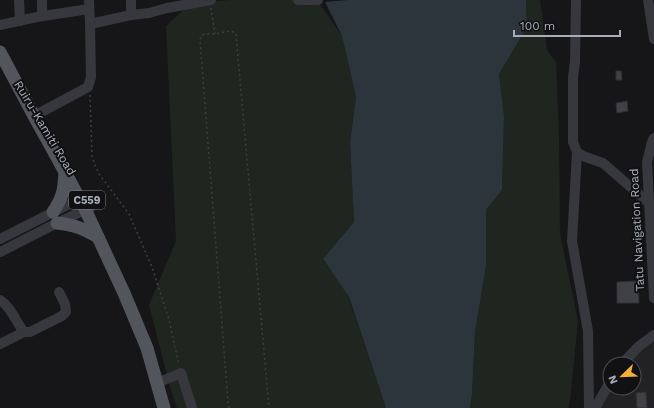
<svg xmlns="http://www.w3.org/2000/svg" width="654" height="408" font-family="'Work Sans',sans-serif">
  <rect width="100%" height="100%" fill="#161618"/>
  <!-- built -->
  <path fill="#222225" d="M654 336V408H595L610 388H634V364H622Z"/>
  <!-- green -->
  <g fill="#1e261f">
    <path d="M231 0H317L342 36 356 97 350 142 354 222 323 260 347 293 386 408H177L170 387 149 305 176 241 166 26 191 3Z"/>
    <path d="M526 0H540L547 50 556 62 559 135 560 234 578 321 570 401 568 408H470L472 395 475 332 486 266V210L502 190 504 116 499 74 527 27Z"/>
  </g>
  <!-- water -->
  <path fill="#2c353c" d="M348 0H526L527 27 499 74 504 116 502 190 486 210V266L475 332 472 395 470 408H386L349 297 323 259 354 222 350 142 356 97 342 36 325 2Z"/>
  <!-- building -->
  <g fill="#404145" stroke="#303034">
    <path d="M616 71H621L622 80H616Z"/>
    <path d="M627 101 628 111 617 113 616 103Z"/>
    <path d="M638 281 639 303H617V282Z"/>
    <path d="M646 392 647 408H637L636 393Z"/>
  </g>
  <g fill="none" stroke-linecap="round" stroke-linejoin="round">
    <!-- path -->
    <g stroke="#3d3f44" stroke-width="1.5" stroke-dasharray="2 3" stroke-linecap="butt">
      <path d="M211 8 215 34"/>
      <path d="M90 95 92 156 95 165 99 174 129 214 152 267 169 320 179 365"/>
      <path d="M229 408 228 402 200 40 201 36 204 34H215L230 31 234 32 236 35 269 408"/>
    </g>
    <!-- minor -->
    <g stroke="#37383d" stroke-width="10">
      <path d="M19 0 20 21"/>
      <path d="M42 0V16"/>
      <path d="M298 0H318"/>
      <path d="M576 0 575 62 573 77V142L577 152 583 156 603 163 649 203"/>
      <path d="M648 0 654 39"/>
      <path d="M131 15V0"/>
      <path d="M90 24 131 15 149 13 167 8 211 0"/>
      <path d="M0 25 37 17 89 9"/>
      <path d="M34 116 88 87 91 77 90 24 89 0"/>
      <path d="M654 138 652 142 647 162 654 298"/>
      <path d="M577 152 572 241 588 331 589 408"/>
      <path d="M0 239 85 196"/>
      <path d="M0 252 57 223 91 207"/>
      <path d="M0 300C11 307 16 322 24 332H30L62 316 66 312 65 304 59 292"/>
      <path d="M0 344 24 332"/>
      <path d="M622 364 639 346 654 335"/>
      <path d="M157 383 181 373 192 408"/>
      <path d="M595 408 610 382"/>
    </g>
    <!-- major -->
    <g stroke="#53555c" stroke-width="13">
      <path d="M0 52 34 116 53 150 85 209 124 293 147 348 164 408"/>
      <path d="M53 212C63 197 64 190 65 172"/>
      <path d="M57 223C75 225 82 228 98 237"/>
    </g>
  </g>
  <g text-anchor="middle" dominant-baseline="central" stroke-width="4" stroke-linejoin="round" paint-order="stroke">
    <!-- shield labels -->
    <rect fill="#111113" stroke="#7b7e86" stroke-width="1" x="69" y="191" width="36" height="18" rx="3"/>
    <g font-size="11" font-weight="bold" fill="#a8adb8">
      <text x="87" y="200">C559</text>
    </g>
    <!-- street labels -->
    <g font-size="12" fill="#a8adb8" stroke="#111113">
      <text transform="translate(45 128) rotate(59)">Ruiru-Kamiti Road</text>
      <text transform="translate(637 230) rotate(-93)">Tatu Navigation Road</text>
    </g>
  </g>
  <!-- north arrow -->
  <g transform="translate(622 376) rotate(247)"><circle r="19" fill="#111113" stroke="#4d4f55"/>
  <path d="M0-3L7 15L0 10L-7 15Z" fill="#f2b134"/>
  <text y="-6" font-size="11" font-weight="bold" text-anchor="middle" fill="#a8adb8">N</text>
  </g>
  <!-- scale -->
  <path d="M514 30v6h106v-6" fill="none" stroke="#a8adb8" stroke-width="2"/>
  <text x="520" y="30" font-size="12" fill="#a8adb8" stroke="#111113" stroke-width="3" paint-order="stroke">100 m</text>
</svg>
